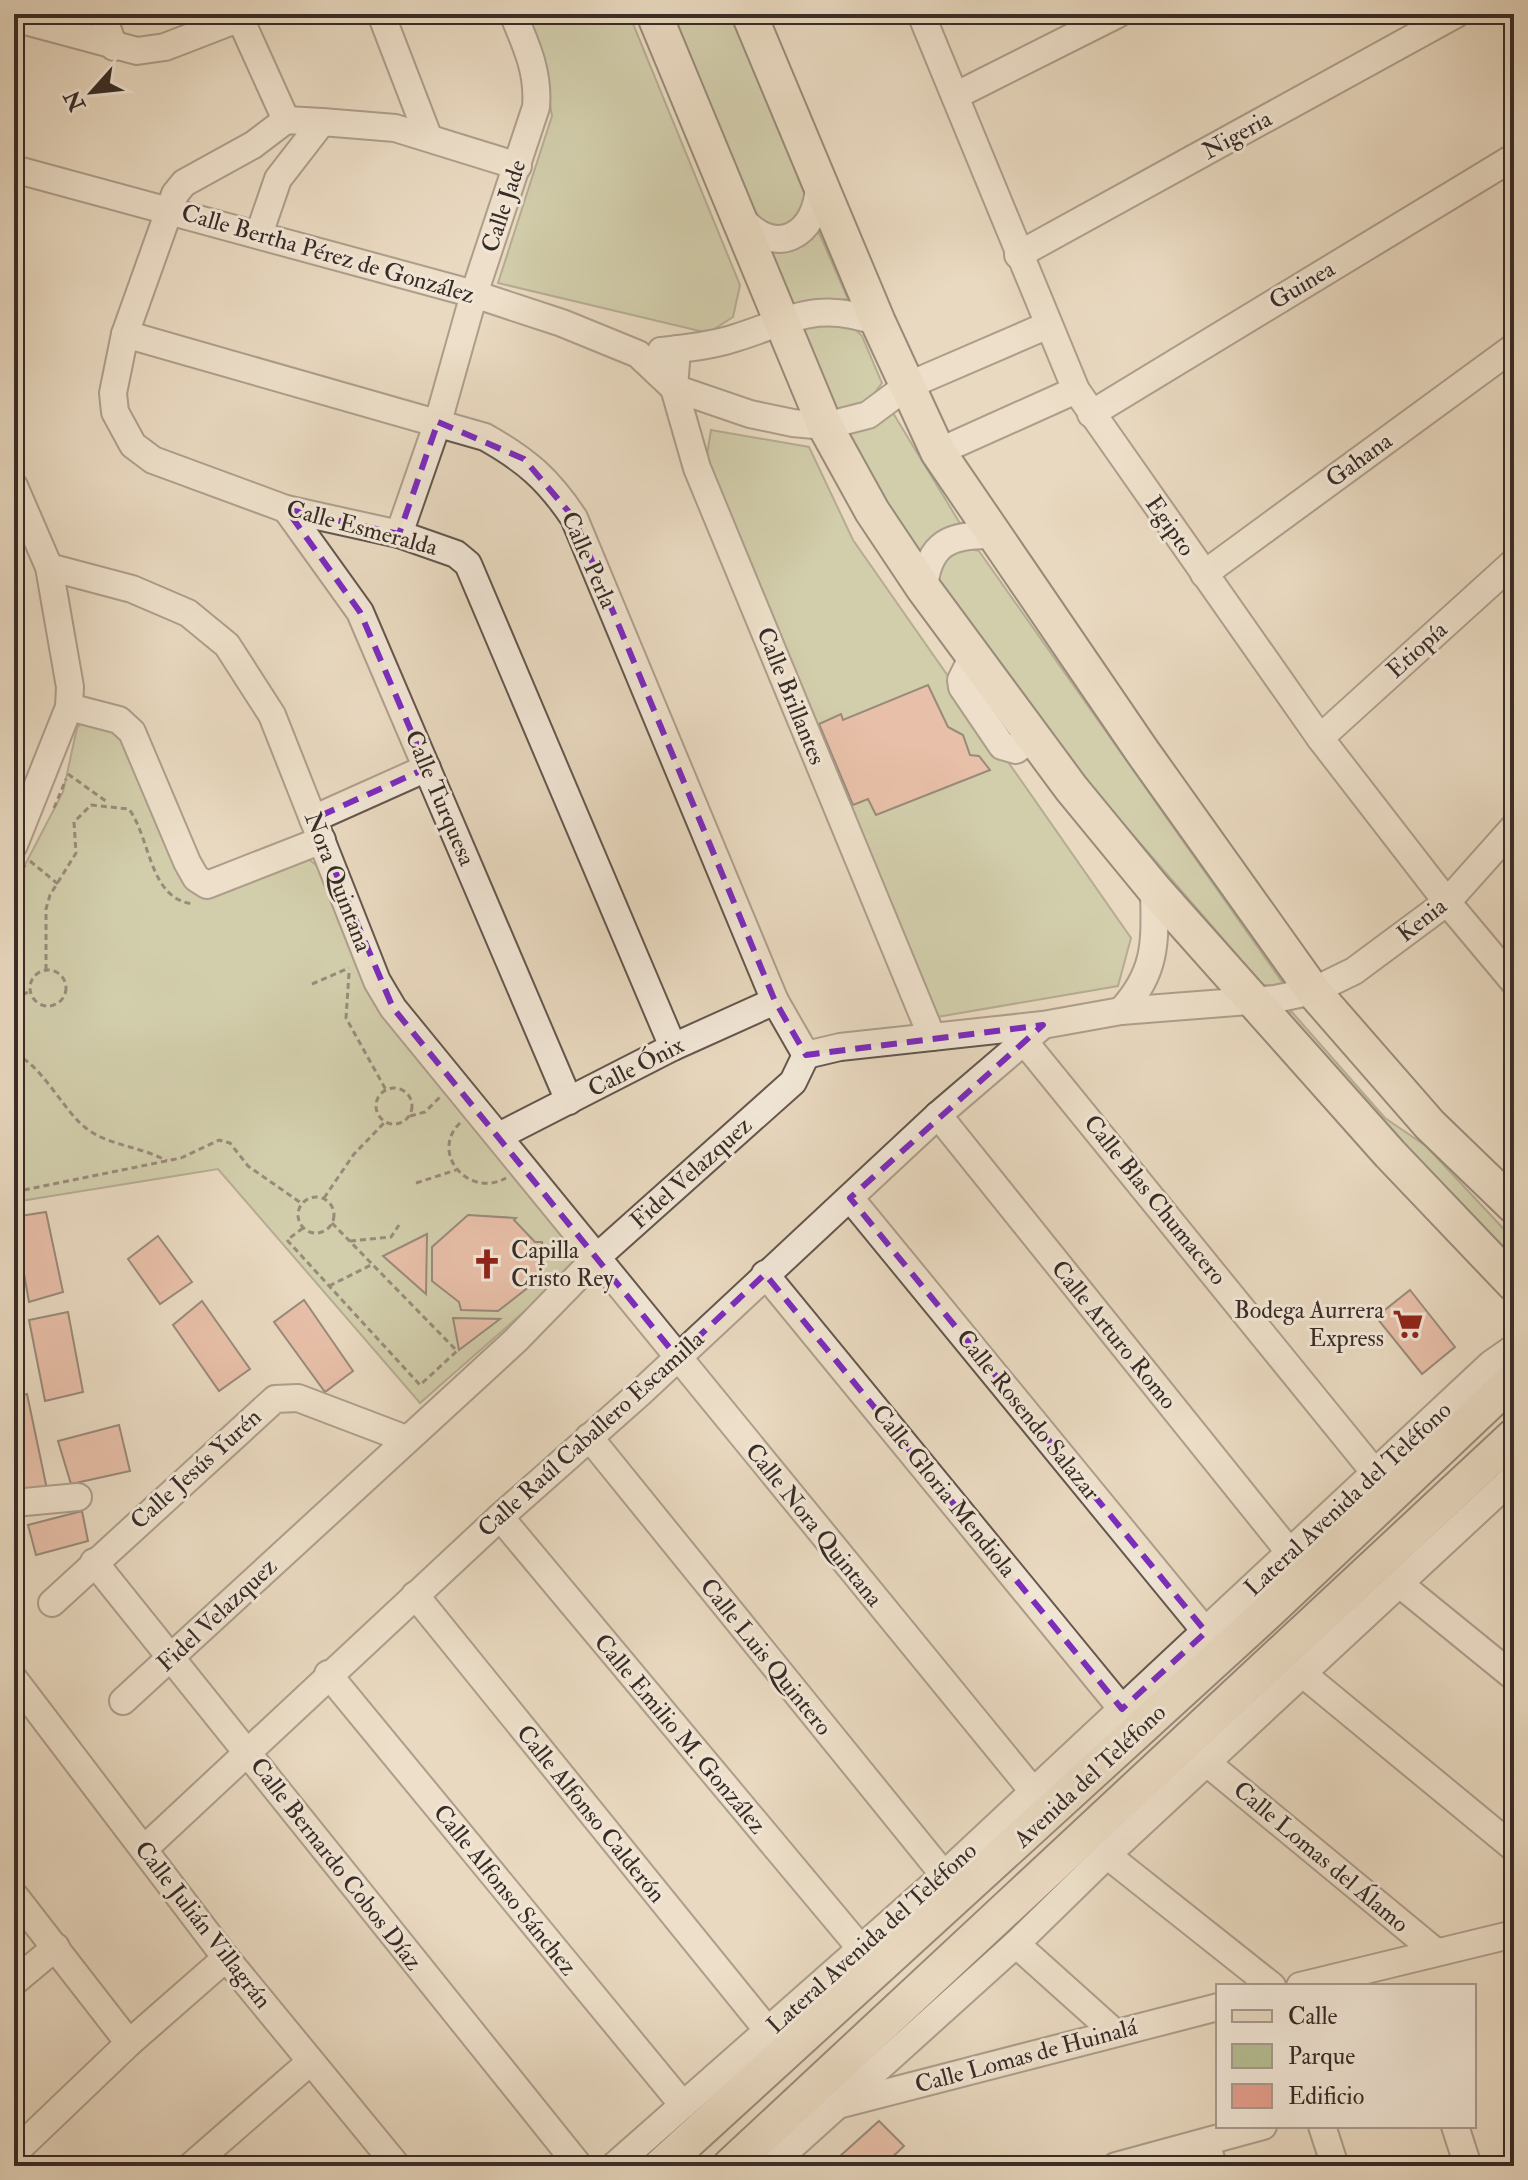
<svg xmlns="http://www.w3.org/2000/svg" width="1528" height="2180" font-family="'IM FELL Double Pica',serif">
  <rect width="100%" height="100%" fill="#e9d9c0"/>
  <filter id="stains"><feTurbulence type="fractalNoise" baseFrequency=".0025" numOctaves="4"/><feColorMatrix values="0 0 0 0 .2 0 0 0 0 .09 0 0 0 0 .02 0 0 0 .5 -.17"/></filter>
  <radialGradient id="worn" r=".72"><stop offset=".6" stop-color="#630" stop-opacity="0"/><stop offset="1" stop-color="#630" stop-opacity=".3"/></radialGradient>
  <!-- green -->
  <g fill="#b5bf93" stroke="#76765d" stroke-width="2">
    <path d="M521 14H629L740 285 733 317 708 333 498 283 552 116 544 70Z"/>
    <path d="M673 14H733L805 195 808 207 793 226H766L753 212Z"/>
    <path d="M816 226 848 299 790 306 762 246Z"/>
    <path d="M804 324 851 325 862 336 882 383 866 404 837 411 800 331Z"/>
    <path d="M893 413 961 525 919 558 843 434Z"/>
    <path d="M711 430 809 447 853 540 1131 938 1118 986 937 1017 705 467Z"/>
    <path d="M961 546 979 551 1285 986 1263 985 1024 709 936 576 938 562Z"/>
    <path d="M83 721 127 735 194 890 308 859 323 870 369 981 574 1249 576 1264 567 1274 420 1403 218 1169 14 1202V886L63 792 77 728Z"/>
    <path d="M1291 1011 1385 1118 1426 1146 1514 1240V1263L1409 1154 1288 1014Z"/>
  </g>
  <!-- building -->
  <g fill="#e69f8d" stroke="#382c27" stroke-width="2">
    <path d="M928 685 948 727 963 735 970 755 979 756 990 770 876 815 868 799 853 805 819 724 841 714 843 720Z"/>
    <path d="M46 1212 63 1292 29 1302 14 1217Z"/>
    <path d="M468 1215 516 1218 514 1220 535 1242H542V1283H534L498 1311 461 1310 459 1302 432 1281V1247Z"/>
    <path d="M427 1234 426 1294 383 1256Z"/>
    <path d="M158 1236 192 1282 160 1304 128 1259Z"/>
    <path d="M1410 1290 1455 1347 1422 1374 1376 1317Z"/>
    <path d="M304 1300 353 1371 325 1392 274 1322Z"/>
    <path d="M202 1301 250 1369 219 1391 173 1325Z"/>
    <path d="M68 1312 83 1392 45 1401 29 1320Z"/>
    <path d="M453 1318 500 1319 459 1350Z"/>
    <path d="M14 1326 22 1366 14 1368Z"/>
    <path d="M27 1394 48 1494 22 1500 14 1469V1397Z"/>
    <path d="M119 1425 130 1471 71 1484 58 1441Z"/>
    <path d="M82 1511 88 1541 36 1555 28 1525Z"/>
    <path d="M879 2121 904 2146 883 2166H829Z"/>
  </g>
  <g fill="none" stroke-linecap="round" stroke-linejoin="round">
    <!-- minor casing -->
    <g stroke="#64574d" stroke-width="30">
      <g id="minor">
        <path d="M102 14 114 47"/>
        <path d="M238 14 286 120"/>
        <path d="M381 14 428 136"/>
        <path d="M921 14 1076 390 1320 738 1447 902 1514 982"/>
        <path d="M14 18 137 51 165 47 240 18"/>
        <path d="M955 96 1118 14"/>
        <path d="M322 122 286 120 253 145 184 183 175 194 125 334 113 393 115 412 133 445 153 460 286 509 399 534 456 554 468 564 673 1047"/>
        <path d="M14 169 474 294 562 323 638 354 674 388 750 414 793 423 825 426 868 415 907 386 1046 326"/>
        <path d="M739 215C773 260 818 237 819 184"/>
        <path d="M259 234 278 179 322 122 395 128 518 166"/>
        <path d="M1018 255 1456 14"/>
        <path d="M125 334 485 437C526 460 548 479 574 518L775 1001 806 1055"/>
        <path d="M677 349 674 388 697 468 932 1037"/>
        <path d="M661 351C685 348 711 346 735 338 793 320 815 300 878 322"/>
        <path d="M1091 414 1514 157"/>
        <path d="M938 452 1076 390"/>
        <path d="M14 486 49 567 70 687 69 707 14 845"/>
        <path d="M286 509 360 612 569 1101"/>
        <path d="M399 534 438 422 474 294 536 107C539 72 526 45 513 14"/>
        <path d="M49 567 132 589 188 613 227 645 272 715 377 981 393 1008 1033 1791"/>
        <path d="M1204 574 1514 347"/>
        <path d="M924 589C928 543 950 534 993 535"/>
        <path d="M973 656 961 680 962 687 1002 746 1016 750 1033 738"/>
        <path d="M69 707 119 720 132 732 187 862 196 878 207 885 322 840"/>
        <path d="M1320 738 1514 562"/>
        <path d="M313 819 427 768"/>
        <path d="M1121 1011C1158 971 1155 940 1154 889"/>
        <path d="M1023 1040 1376 1474"/>
        <path d="M806 1055 840 1047 1043 1025 1121 1011 1275 999 1313 991 1354 971 1447 902 1514 827"/>
        <path d="M938 1115 1291 1554"/>
        <path d="M499 1136 673 1047 775 1001"/>
        <path d="M850 1198 1206 1632"/>
        <path d="M765 1274 1122 1709"/>
        <path d="M589 1437 944 1875"/>
        <path d="M14 1503 78 1497"/>
        <path d="M500 1517 862 1950"/>
        <path d="M94 1562 579 2166"/>
        <path d="M1401 1585 1514 1677"/>
        <path d="M415 1595 769 2032"/>
        <path d="M52 1603 275 1399 298 1398 406 1439"/>
        <path d="M328 1674 683 2105"/>
        <path d="M1303 1674 1514 1848"/>
        <path d="M14 1679 226 1958 397 2166"/>
        <path d="M123 1701 516 1340 596 1258 793 1082 806 1055"/>
        <path d="M1206 1762 1436 1952"/>
        <path d="M144 1849 500 1517 640 1393 938 1115 1043 1025"/>
        <path d="M1107 1855 1272 1986"/>
        <path d="M14 1895 129 2043"/>
        <path d="M1016 1944 1114 2032"/>
        <path d="M14 1982 56 1947"/>
        <path d="M1300 1986 1514 1934"/>
        <path d="M842 2104 1218 2007"/>
        <path d="M1322 2126 1335 2166"/>
        <path d="M1455 2126 1468 2166"/>
        <path d="M1206 2142 1213 2166"/>
        <path d="M14 2153 129 2043 226 1958"/>
        <path d="M191 2166 310 2062"/>
        <path d="M614 2166 944 1875 1491 1364 1514 1348"/>
        <path d="M770 2166 1016 1944 1107 1855 1514 1477"/>
        <path d="M1116 2166 1263 2126"/>
      </g>
    </g>
    <!-- major casing -->
    <g stroke="#382c27" stroke-width="38">
      <g id="major">
        <path d="M654 14 825 426 872 511 924 589 1071 788 1154 889 1390 1154 1514 1284"/>
        <path d="M749 14 878 322 938 452 1142 751 1313 991 1430 1125 1514 1206"/>
        <path d="M661 2166 1270 1610 1514 1379"/>
        <path d="M730 2166 1514 1436"/>
      </g>
    </g>
    <!-- path -->
    <g stroke="#382c27" stroke-width="3" stroke-dasharray="6 4" stroke-linecap="butt">
      <path d="M68 774 107 802"/>
      <path d="M54 808 66 779"/>
      <path d="M30 861 58 884"/>
      <path d="M14 886 25 865"/>
      <circle cx="48" cy="988" r="18"/>
      <path d="M46 970V909L50 895 76 853 74 822 91 805 129 809C151 839 149 900 194 904"/>
      <path d="M349 973 346 1018 386 1090"/>
      <path d="M312 984 349 968"/>
      <path d="M14 1000 28 992"/>
      <path d="M14 1055C34 1057 62 1105 78 1121 103 1147 137 1144 167 1161"/>
      <circle cx="394" cy="1106" r="18"/>
      <path d="M410 1116 425 1112 440 1097"/>
      <path d="M460 1123C429 1153 469 1199 506 1178"/>
      <path d="M416 1183 456 1170"/>
      <path d="M14 1192 181 1158 219 1140 230 1143 248 1166 301 1203"/>
      <circle cx="316" cy="1215" r="18"/>
      <path d="M324 1198 354 1154 386 1121"/>
      <path d="M303 1228 287 1240 420 1385 457 1351 332 1223"/>
      <path d="M350 1241 391 1237 399 1225"/>
      <path d="M329 1286 371 1265"/>
    </g>
    <!-- minor -->
    <use href="#minor" stroke="#f1e6d6" stroke-width="26"/>
    <!-- major -->
    <use href="#major" stroke="#e9d9c0" stroke-width="34"/>
  </g>
  <!-- marked area -->
  <path d="M0 0H1528V2180H0ZM438 422 524 459 574 518 775 1001 806 1055 1043 1025 850 1198 1206 1632 1122 1709 765 1274 677 1357 393 1008 313 819 427 768 360 612 286 509 399 534Z" fill="#e9d9c0" fill-opacity=".55" fill-rule="evenodd"/>
  <path fill="none" stroke="#7b2cbf" stroke-width="6" stroke-dasharray="16 10" stroke-linejoin="round" d="M438 422 524 459 574 518 775 1001 806 1055 1043 1025 850 1198 1206 1632 1122 1709 765 1274 677 1357 393 1008 313 819 427 768 360 612 286 509 399 534Z"/>
  <!-- icons -->
  <defs>
    <g id="church-bare" transform="scale(2.4)"><path d="M-1.2-6h2.4v3.5h3.3v2.4h-3.3V6h-2.4V-.1h-3.3v-2.4h3.3Z" fill="#8f2418" stroke="#f1e6d6" stroke-width="2.5" paint-order="stroke"/></g>
    <g id="supermarket-bare" transform="scale(2.4)"><path d="M-6-5.5h2.5l.6 2H6L4.5 2H-2.5L-4.4-4H-6ZM-1.5 3.2a1.3 1.3 0 1 0 .1 0ZM3 3.2a1.3 1.3 0 1 0 .1 0Z" fill="#8f2418" stroke="#f1e6d6" stroke-width="2.5" paint-order="stroke"/></g>
  </defs>
  <g fill-rule="evenodd">
    <use href="#church-bare" x="487" y="1264"/>
    <use href="#supermarket-bare" x="1408" y="1324"/>
  </g>
  <g text-anchor="middle" dominant-baseline="central" stroke-width="6" stroke-linejoin="round" paint-order="stroke">
    <!-- street labels -->
    <g font-size="24" fill="#382c27" stroke="#f1e6d6">
      <text transform="translate(1237 135) rotate(-29)">Nigeria</text>
      <text transform="translate(504 206) rotate(-72)">Calle Jade</text>
      <text transform="translate(328 254) rotate(16)">Calle Bertha Pérez de González</text>
      <text transform="translate(1302 285) rotate(-31)">Guinea</text>
      <text transform="translate(1359 460) rotate(-36)">Gahana</text>
      <text transform="translate(1170 526) rotate(55)">Egipto</text>
      <text transform="translate(362 528) rotate(15)">Calle Esmeralda</text>
      <text transform="translate(589 560) rotate(66)">Calle Perla</text>
      <text transform="translate(1417 650) rotate(-42)">Etiopía</text>
      <text transform="translate(791 696) rotate(68)">Calle Brillantes</text>
      <text transform="translate(440 798) rotate(67)">Calle Turquesa</text>
      <text transform="translate(338 882) rotate(69)">Nora Quintana</text>
      <text transform="translate(1422 920) rotate(-38)">Kenia</text>
      <text transform="translate(636 1067) rotate(-27)">Calle Ónix</text>
      <text transform="translate(691 1173) rotate(-42)">Fidel Velazquez</text>
      <text transform="translate(1155 1200) rotate(51)">Calle Blas Chumacero</text>
      <text transform="translate(1114 1335) rotate(51)">Calle Arturo Romo</text>
      <text transform="translate(1028 1415) rotate(51)">Calle Rosendo Salazar</text>
      <text transform="translate(591 1434) rotate(-42)">Calle Raúl Caballero Escamilla</text>
      <text transform="translate(196 1469) rotate(-42)">Calle Jesús Yurén</text>
      <text transform="translate(944 1491) rotate(51)">Calle Gloria Mendiola</text>
      <text transform="translate(1348 1499) rotate(-43)">Lateral Avenida del Teléfono</text>
      <text transform="translate(814 1525) rotate(51)">Calle Nora Quintana</text>
      <text transform="translate(217 1615) rotate(-43)">Fidel Velazquez</text>
      <text transform="translate(766 1657) rotate(51)">Calle Luis Quintero</text>
      <text transform="translate(680 1734) rotate(50)">Calle Emilio M. González</text>
      <text transform="translate(1090 1776) rotate(-43)">Avenida del Teléfono</text>
      <text transform="translate(591 1814) rotate(51)">Calle Alfonso Calderón</text>
      <text transform="translate(1321 1857) rotate(40)">Calle Lomas del Álamo</text>
      <text transform="translate(336 1864) rotate(52)">Calle Bernardo Cobos Díaz</text>
      <text transform="translate(505 1890) rotate(51)">Calle Alfonso Sánchez</text>
      <text transform="translate(203 1925) rotate(52)">Calle Julián Villagrán</text>
      <text transform="translate(872 1938) rotate(-42)">Lateral Avenida del Teléfono</text>
      <text transform="translate(1026 2056) rotate(-15)">Calle Lomas de Huinalá</text>
    </g>
    <!-- poi labels -->
    <g font-size="24" fill="#382c27" stroke="#f1e6d6" text-anchor="start">
      <text x="511" y="1250">Capilla<tspan x="511" dy="28">Cristo Rey</tspan></text>
      <text x="1384" y="1310" text-anchor="end">Bodega Aurrera<tspan x="1384" dy="28">Express</tspan></text>
    </g>
  </g>
  <!-- margin -->
  <rect width="1528" height="2180" fill="none" stroke="#e9d9c0" stroke-width="48"/>
  <rect x="16" y="16" width="1496" height="2148" fill="none" stroke="#382c27" stroke-width="4"/>
  <rect x="24" y="24" width="1480" height="2132" fill="none" stroke="#382c27" stroke-width="2"/>
  <!-- legend -->
  <rect x="1216" y="1984" width="260" height="144" fill="#f1e6d6" stroke="#a79c90" stroke-width="2"/>
  <rect x="1232" y="2010" width="40" height="12" fill="#e9d9c0" stroke="#a79c90" stroke-width="2"/>
  <text x="1288" y="2024" font-size="24" fill="#382c27">Calle</text>
  <rect x="1232" y="2044" width="40" height="24" fill="#b5bf93" stroke="#a79c90" stroke-width="2"/>
  <text x="1288" y="2064" font-size="24" fill="#382c27">Parque</text>
  <rect x="1232" y="2084" width="40" height="24" fill="#e69f8d" stroke="#a79c90" stroke-width="2"/>
  <text x="1288" y="2104" font-size="24" fill="#382c27">Edificio</text>
  <!-- north arrow -->
  <g transform="translate(92 92) rotate(243)" stroke="#f1e6d6" stroke-width="6" paint-order="stroke">
  <path d="M0-6L14 30L0 20L-14 30Z" fill="#382c27"/>
  <text y="-12" font-size="22" font-weight="bold" text-anchor="middle" fill="#382c27">N</text>
  </g>
  <rect width="100%" height="100%" filter="url(#stains)"/>
  <rect width="100%" height="100%" fill="url(#worn)"/>
</svg>
